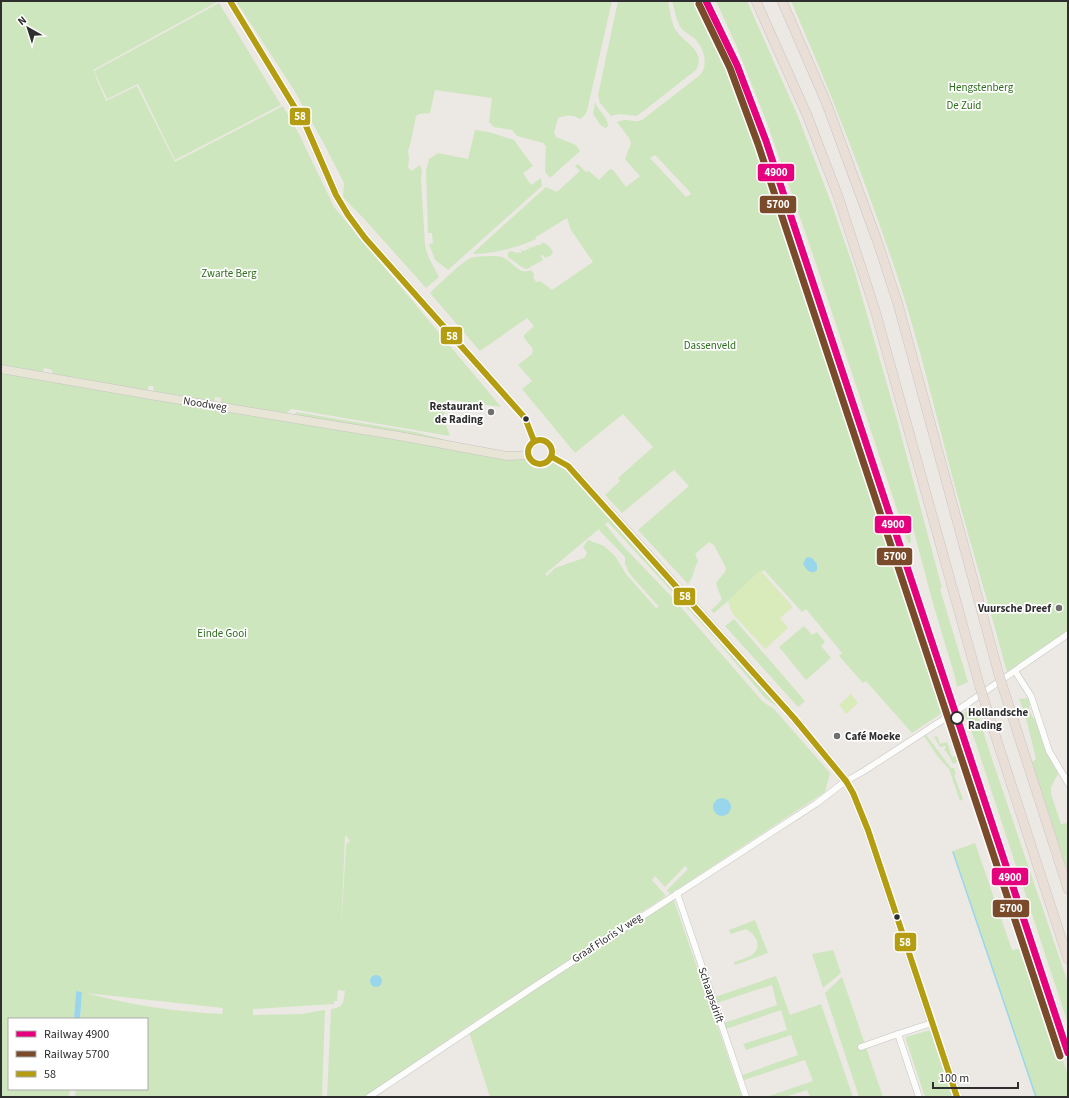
<svg xmlns="http://www.w3.org/2000/svg" width="1069" height="1098" font-family="'Source Sans 3',sans-serif">
  <rect width="100%" height="100%" fill="#ece8e4"/>
  <!-- green -->
  <g fill="#cee6be" fill-rule="evenodd">
    <path d="M1 1H219L93 70 106 101 137 86 175 162 283 106 299 134 334 207 501 407 451 400 443 417 450 436 291 409 287 413 282 414 220 404 221 398 215 397 214 403 154 393 153 386H149L147 392 53 375 52 370 44 368 43 373 1 365Z"/>
    <path d="M236 1H612L587 111 584 116 580 119C573 114 566 115 558 118L554 133 556 137 576 145 580 151 550 178 545 172 546 146 543 143 517 136 512 130 494 127 489 122 492 98 435 90 430 113 419 114 416 116 411 141 408 151 409 158 408 167 411 171 420 165 422 172 421 179 425 245 428 256 439 277 426 288 366 221 343 197 344 183 323 142 294 90Z"/>
    <path d="M618 1H668C670 10 671 21 675 29 683 43 707 50 696 70L637 116 619 114 611 116 600 103 598 95Z"/>
    <path d="M672 1H703L742 89 761 138 769 172 948 709 912 733 866 681 863 683 839 656 842 653 806 609 802 612 764 570 714 613 711 610C728 595 720 601 716 583L725 572 726 568 714 545 709 542 695 554 698 561C693 570 694 577 688 584L638 530 689 486 674 470 622 513 605 495 620 481 618 478 653 447 623 414 575 453 522 389 532 381 518 365 532 354 533 349 524 338V335L534 326 527 318 480 351 430 293C437 286 464 260 471 258 479 256 493 255 502 257 513 261 519 276 531 270L534 274 533 277 536 282 540 281 552 290 593 262 571 230 567 218 536 237V239C516 248 497 253 475 254L473 253 546 187 557 192 580 171 575 166 578 164 586 172 589 171 599 180 610 169 613 170 626 187 640 176 625 159 631 143 629 138 617 122C630 117 632 124 642 120L700 75C709 65 704 47 694 38 690 35 685 33 681 28 676 21 675 10 672 1ZM655 155 689 191 691 194 686 197 650 158Z"/>
    <path d="M716 1H747L797 114 832 205 854 269 896 416 942 588 940 589 968 682 957 687 955 677 932 600 913 528H910L911 543H908L812 252 767 123 736 45Z"/>
    <path d="M791 1H1068V630L1007 672C991 612 973 553 957 494 937 420 920 345 896 272 865 180 830 90 791 1Z"/>
    <path d="M219 3 281 105 175 160 138 84 107 99 94 71Z"/>
    <path d="M595 102C598 111 608 117 608 126L606 128C600 127 597 119 593 114Z"/>
    <path d="M475 130 489 132 514 140 533 166 523 173 531 185 541 178 542 186 448 270 435 260 429 244 433 243 432 233H428L426 171 429 159 438 153 468 159Z"/>
    <path d="M538 242C545 242 551 246 553 253L551 255 545 258 543 255H542L541 256 543 260 527 269 523 268 508 257V252L512 251 517 253 518 252 521 253 522 251 518 249 525 251 526 249 528 250 529 248 525 246 532 248 533 246 535 247 536 245H541L542 243Z"/>
    <path d="M1 369 572 466 614 517 611 520 696 612 781 709 765 698 714 637 608 522 605 524 622 545 671 596 763 702 774 709 830 773 825 792 670 894 667 890 688 869 685 866 665 887 655 876 652 880 666 896 465 1028 364 1097H327L331 1009C344 1007 343 1004 345 991L338 990 337 1001H334V1004L253 1009V1015L301 1014 325 1010 322 1097H75L76 1089H147V1019H80L82 992 76 991 74 1019H9V1089H70L69 1097H1ZM599 529 600 531 625 557V564L629 573 659 607 656 608 626 574 615 556 604 546 588 540 583 547 587 553 584 558 555 568 547 576 545 574ZM345 836H346L350 841 347 843 346 846 341 930ZM86 993 223 1008 222 1014C177 1012 130 1005 86 993Z"/>
    <path d="M296 412 415 432 477 448 295 415Z"/>
    <path d="M734 619 805 701 798 707 725 626Z"/>
    <path d="M804 626 812 635 817 632 825 642 821 646 831 658 806 680 779 647Z"/>
    <path d="M1019 698 1021 699 1028 698 1030 705 1029 709 1033 718 1035 719 1046 750 1058 774 1051 787V794L1061 824 1068 823V872L1032 762 1036 759 1027 722Z"/>
    <path d="M968 709 972 712H977L990 753 1068 983V1024L974 738 964 713Z"/>
    <path d="M926 735 951 768H954L956 774 954 775 963 799 960 801 949 769 939 758 924 736Z"/>
    <path d="M933 735 935 737 937 736 940 744 947 742 952 757 964 753 966 758 957 761V762L953 764 949 756 944 749 946 748 945 746 940 747Z"/>
    <path d="M975 843 1012 950 1024 948 1068 1075V1097H1036L953 851Z"/>
    <path d="M673 898 742 1097H490L469 1032Z"/>
    <path d="M755 920 768 953 735 965 734 962C740 960 747 958 752 955 763 946 756 935 746 929L731 934 729 930Z"/>
    <path d="M833 950 841 973 823 988 812 954Z"/>
    <path d="M776 976 790 1015 821 1004 853 1097H810L807 1090 785 1097H766L813 1081 805 1060 744 1080 742 1075 798 1055 791 1035 746 1050 743 1044 787 1030 781 1010 726 1029 724 1023 777 1005 772 985 717 1003 715 997Z"/>
    <path d="M842 977 883 1097H859L825 993Z"/>
    <path d="M930 1030 953 1097H925L906 1040V1037Z"/>
  </g>
  <!-- pitch -->
  <g fill="#d9eabb">
    <path d="M760 570 793 607 780 618 788 628 765 649 732 613 728 601Z"/>
    <path d="M851 694 858 703 846 714 839 705Z"/>
  </g>
  <!-- water -->
  <g fill="#99d6ec">
    <path d="M808 557 812 558 817 564V570C811 576 806 569 803 564L806 558Z"/>
    <circle cx="722" cy="807" r="9"/>
    <circle cx="376" cy="981" r="6"/>
    <path d="M76 991 82 992 80 1019H74Z"/>
  </g>
  <g fill="none" stroke-linecap="round" stroke-linejoin="round">
    <!-- stream -->
    <path stroke="#99d6ec" stroke-width="1.5" d="M953 852 1036 1097"/>
    <!-- minor casing -->
    <g stroke="#c5c4c5" stroke-width="7">
      <g id="minor">
        <path d="M1015 671 1031 696 1049 751 1068 783"/>
        <path d="M677 893 746 1097"/>
        <path d="M861 1047 898 1034"/>
        <path d="M369 1097 535 986 817 803 843 783 864 771 958 710 1068 634"/>
        <path d="M919 1097 898 1034 932 1023"/>
      </g>
    </g>
    <!-- major casing -->
    <g stroke="#c6c5c4" stroke-width="9">
      <g id="major">
        <path d="M230 1 306 126 336 195 348 215 365 238 392 268 525 418 534 441"/>
        <path d="M1 369 150 395 399 436 507 456 528 455"/>
        <circle cx="540" cy="452" r="12"/>
        <path d="M552 457 568 466 640 545 794 718 846 781 853 793 868 830 932 1023 954 1087 957 1097"/>
      </g>
    </g>
    <!-- highway casing -->
    <g stroke="#c6c5c4" stroke-width="10">
      <g id="highway">
        <path d="M756 1 807 115 838 196 875 310 980 687"/>
        <path d="M782 1 826 102 878 243 898 304 999 675"/>
        <path d="M1010 709 1068 889"/>
        <path d="M989 716 1068 959"/>
      </g>
    </g>
    <!-- minor -->
    <use href="#minor" stroke="#fcfcfb" stroke-width="6"/>
    <!-- major -->
    <use href="#major" stroke="#e8e4d6" stroke-width="8"/>
    <!-- highway -->
    <use href="#highway" stroke="#eadfd6" stroke-width="9"/>
    <!-- highway-bridge casing -->
    <g stroke="#c6c5c4" stroke-width="10" stroke-linecap="butt">
      <g id="highway-bridge">
        <path d="M999 675 1010 709"/>
        <path d="M980 687 989 716"/>
      </g>
    </g>
    <!-- highway-bridge -->
    <use href="#highway-bridge" stroke="#eadfd6" stroke-width="9"/>
    <!-- bus-1 casing -->
    <g stroke="#fff" stroke-width="9">
      <g id="bus-1">
        <path d="M230 1 306 126 336 195 348 215 365 238 525 418 534 441"/>
        <circle cx="540" cy="452" r="12"/>
        <path d="M552 457 568 466 794 718 846 781 853 793 868 830 957 1097"/>
      </g>
    </g>
    <!-- bus-1 -->
    <use href="#bus-1" stroke="#b49d10" stroke-width="6"/>
    <!-- rail-1 casing -->
    <g stroke="#fff" stroke-width="10">
      <path id="rail-1" d="M706 1 737 65 766 141 1068 1053"/>
    </g>
    <!-- rail-2 casing -->
    <g stroke="#fff" stroke-width="10">
      <path id="rail-2" d="M699 4 730 68 758 144 1060 1056"/>
    </g>
    <!-- rail-1 -->
    <use href="#rail-1" stroke="#e5007d" stroke-width="7"/>
    <!-- rail-2 -->
    <use href="#rail-2" stroke="#7a4b2a" stroke-width="7"/>
  </g>
  <!-- markers -->
  <g fill="#706f6e" stroke="#fff" stroke-width="1.5">
    <circle cx="491" cy="412" r="4"/>
    <circle cx="1059" cy="608" r="4"/>
    <circle cx="837" cy="736" r="4"/>
  </g>
  <g fill="#2e2e2e" stroke="#fff" stroke-width="1.5">
    <circle cx="526" cy="419" r="3.5"/>
    <circle cx="897" cy="917" r="3.5"/>
  </g>
  <circle fill="#fff" stroke="#2e2e2e" stroke-width="2" cx="957" cy="718" r="6"/>
  <g text-anchor="middle" dominant-baseline="central" stroke-width="3.5" stroke-linejoin="round" paint-order="stroke">
    <!-- park labels -->
    <g font-size="11" fill="#2c6e1b" stroke="#fff">
      <text x="981" y="87">Hengstenberg</text>
      <text x="964" y="105">De Zuid</text>
      <text x="229" y="273">Zwarte Berg</text>
      <text x="710" y="345">Dassenveld</text>
      <text x="222" y="633">Einde Gooi</text>
    </g>
    <!-- street labels -->
    <g font-size="11" fill="#2e2e2e" stroke="#fff">
      <text transform="translate(205 404) rotate(9)">Noodweg</text>
      <text transform="translate(607 938) rotate(-33)">Graaf Floris V weg</text>
      <text transform="translate(711 995) rotate(71)">Schaapsdrift</text>
    </g>
    <!-- poi labels -->
    <g font-size="11" font-weight="bold" fill="#2e2e2e" stroke="#fff" text-anchor="end">
      <text x="483" y="406">Restaurant<tspan x="483" dy="13">de Rading</tspan></text>
      <text x="1051" y="608">Vuursche Dreef</text>
      <text x="845" y="736" text-anchor="start">Café Moeke</text>
    </g>
    <!-- stop labels -->
    <g font-size="11" font-weight="bold" fill="#2e2e2e" stroke="#fff" text-anchor="start">
      <text x="968" y="712">Hollandsche<tspan x="968" dy="13">Rading</tspan></text>
    </g>
  </g>
  <g stroke="#fff" stroke-width="1.5">
    <rect x="289" y="107" width="22" height="19" rx="4" fill="#b49d10"/>
    <rect x="757" y="163" width="38" height="19" rx="4" fill="#e5007d"/>
    <rect x="759" y="195" width="38" height="19" rx="4" fill="#7a4b2a"/>
    <rect x="440" y="326" width="23" height="19" rx="4" fill="#b49d10"/>
    <rect x="874" y="515" width="38" height="19" rx="4" fill="#e5007d"/>
    <rect x="876" y="547" width="37" height="19" rx="4" fill="#7a4b2a"/>
    <rect x="673" y="587" width="23" height="19" rx="4" fill="#b49d10"/>
    <rect x="991" y="867" width="38" height="19" rx="4" fill="#e5007d"/>
    <rect x="992" y="899" width="38" height="19" rx="4" fill="#7a4b2a"/>
    <rect x="894" y="932" width="23" height="20" rx="4" fill="#b49d10"/>
  </g>
  <g font-size="11" text-anchor="middle" font-weight="bold" fill="#fff">
    <text x="300" y="120">58</text>
    <text x="776" y="176">4900</text>
    <text x="778" y="208">5700</text>
    <text x="452" y="340">58</text>
    <text x="893" y="528">4900</text>
    <text x="895" y="560">5700</text>
    <text x="685" y="600">58</text>
    <text x="1010" y="881">4900</text>
    <text x="1011" y="912">5700</text>
    <text x="905" y="946">58</text>
  </g>
  <!-- border -->
  <rect width="1069" height="1098" fill="none" stroke="#2e2e2e" stroke-width="4"/>
  <!-- legend -->
  <rect x="8" y="1018" width="140" height="72" fill="#ffffff" stroke="#ababab"/>
  <rect x="16" y="1031" width="20" height="6" fill="#e5007d" stroke="#ababab"/>
  <text x="44" y="1038" font-size="12" fill="#2e2e2e">Railway 4900</text>
  <rect x="16" y="1051" width="20" height="6" fill="#7a4b2a" stroke="#ababab"/>
  <text x="44" y="1058" font-size="12" fill="#2e2e2e">Railway 5700</text>
  <rect x="16" y="1071" width="20" height="6" fill="#b49d10" stroke="#ababab"/>
  <text x="44" y="1078" font-size="12" fill="#2e2e2e">58</text>
  <!-- north arrow -->
  <g transform="translate(28 28) rotate(321)" stroke="#ffffff" stroke-width="3" paint-order="stroke">
  <path d="M0-3L7 15L0 10L-7 15Z" fill="#2e2e2e"/>
  <text y="-6" font-size="11" font-weight="bold" text-anchor="middle" fill="#2e2e2e">N</text>
  </g>
  <!-- scale -->
  <path d="M933 1082v6h85v-6" fill="none" stroke="#2e2e2e" stroke-width="2"/>
  <text x="939" y="1082" font-size="12" fill="#2e2e2e" stroke="#ffffff" stroke-width="3" paint-order="stroke">100 m</text>
</svg>
